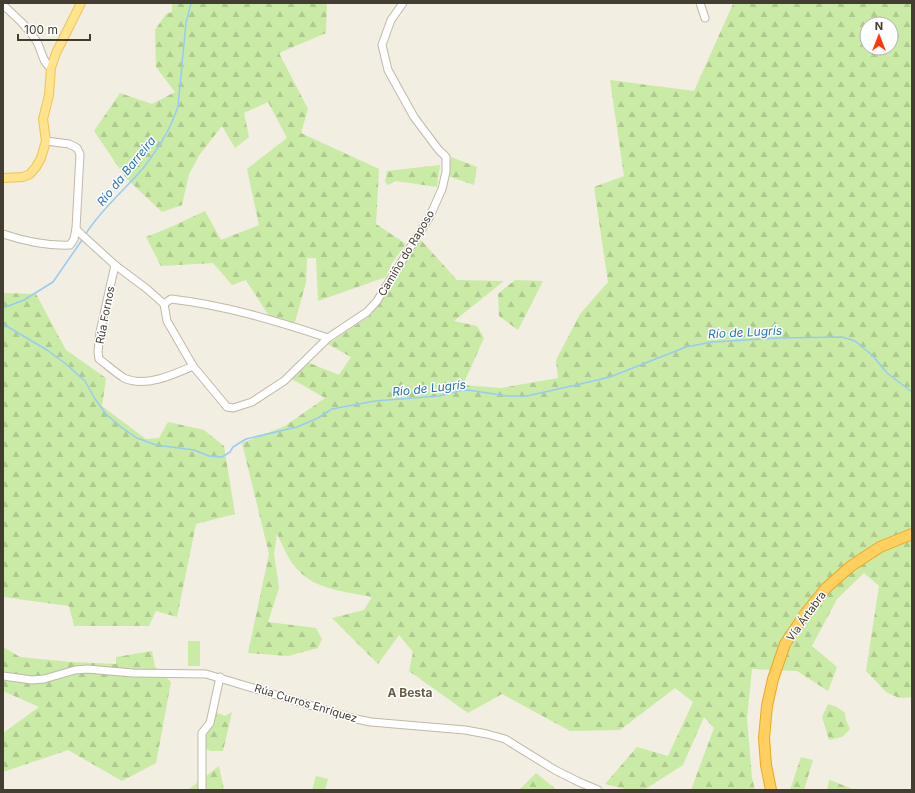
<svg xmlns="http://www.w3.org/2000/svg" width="915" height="793" font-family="Inter,sans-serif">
  <defs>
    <pattern id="forest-firs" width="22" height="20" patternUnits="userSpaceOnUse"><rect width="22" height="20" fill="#c9eba6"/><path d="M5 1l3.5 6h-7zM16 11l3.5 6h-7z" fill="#aeca8f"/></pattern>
  </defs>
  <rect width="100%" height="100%" fill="#f2eee1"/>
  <!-- forest -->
  <g fill="url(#forest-firs)" fill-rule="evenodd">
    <path d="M172 3H327L326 33 279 53 308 109 301 133 379 169 376 224 406 244 392 263 386 277 318 301 316 258H307L306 283 294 325 269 316 246 280 232 285 213 263 161 266 146 237 173 226 205 211 221 240 259 225 247 169 287 138 268 102 244 113 249 137 235 148 222 126 200 154 189 174 182 205 162 212 126 178 94 131 120 93 152 104 175 92 156 67 155 30 166 14 172 12Z"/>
    <path d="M736 3H912V697L899 698 886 692 866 671 879 586 864 573 837 599 812 646 837 667 828 691 797 671 752 669 747 718 752 778 755 790H691L714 728 704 717 683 765 644 790H629L605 784 637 747 668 756 693 702 675 688 620 730 570 731 502 694 468 713 409 671 413 652 399 635 378 664 332 618 364 610 372 597C348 592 320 590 302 574 290 564 284 548 277 534L274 554 279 588 268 622 316 628 322 639 318 648 288 656 248 653 269 554 242 443 285 426 325 398 290 378 307 362 339 375 351 357 328 344 371 315 420 239 457 280 504 281 454 321 477 326 484 338 463 385 501 388 558 378 556 360 580 314 608 282 594 187 624 176 610 80 694 91 733 4ZM867 24H891V48H867Z"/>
    <path d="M451 157 477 167 474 185 448 176Z"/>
    <path d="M440 165 437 187 396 181 388 185 385 182 387 171Z"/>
    <path d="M515 280 543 281 518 330 499 316 498 294Z"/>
    <path d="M3 293 36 294 66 350 106 378 102 406 146 439 159 438 168 422 204 430 224 446 235 514 196 524 177 617 156 611 149 626H74L69 606 3 597Z"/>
    <path d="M3 647 20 657 71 662 116 664V657L152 651 155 667 171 682 156 763 122 781 68 750 3 772V733L39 707 3 691Z"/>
    <path d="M828 704 837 707 845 713 846 720 850 729 842 737 829 740 822 717Z"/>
    <path d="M215 712 225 716 232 712 223 751H211L204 748 205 734Z"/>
    <path d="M801 757 813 760 804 790H790Z"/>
    <path d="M219 766 224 790H188Z"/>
    <path d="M536 773 557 790H519Z"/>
    <path d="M829 780H830L855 790H827Z"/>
  </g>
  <!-- pitch -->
  <g fill="#c9eba6">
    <rect x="188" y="641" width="12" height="25"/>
    <path d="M316 776 328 779 325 790H312Z"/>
  </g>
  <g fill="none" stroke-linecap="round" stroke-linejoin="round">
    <!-- stream -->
    <g stroke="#97cbf6" stroke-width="1.5">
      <path d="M85 235C101 209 125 190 144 167 158 149 171 129 178 106L186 23 191 3"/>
      <path d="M3 308 24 300 53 282 82 240"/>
      <path d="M3 324 47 350 66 364 85 381 95 399 106 414 122 428 137 438 156 445 194 450 209 456 222 457 230 452 233 447 246 439 297 427 318 418 332 409 375 401 439 396 458 391 468 390 507 396H527L576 385 610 377 686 347 712 342 779 338 842 337 855 341 873 356 887 373 912 392"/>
    </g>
    <!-- minor casing -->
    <g stroke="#c1b9a6" stroke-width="9">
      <g id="minor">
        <path d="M700 3 705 18"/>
        <path d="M3 5C15 16 28 27 37 42 42 51 42 62 51 68"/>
        <path d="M76 229 82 235 115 265 147 289 164 304 167 321 193 366 227 407 233 408 252 402 284 381 328 338 367 312 377 301 430 216 442 189 446 172V157L438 149 414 117 388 70 382 45 391 20 403 3"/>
        <path d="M3 234C24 241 48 246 70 245L74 239 76 229 80 154 77 148 69 144 46 141"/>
        <path d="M115 265 100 332 98 352 99 359C107 365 116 373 124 378 145 388 175 374 193 366"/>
        <path d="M164 304 171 299C224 305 277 321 328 338"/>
        <path d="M3 676 32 680 44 679 75 670 87 669 133 673 206 674 356 719 371 722 465 730 487 734 505 739 555 770 579 782 598 790"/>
        <path d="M202 790V733L210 723 220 677"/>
      </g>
    </g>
    <!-- major casing -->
    <g stroke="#edc555" stroke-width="10">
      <path id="major" d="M3 178 23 177 30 174 36 167 41 158 46 141 43 119 49 95 51 68 56 53 81 3"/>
    </g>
    <!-- highway casing -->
    <g stroke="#eaa824" stroke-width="12">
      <path id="highway" d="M771 790 766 765 764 738 767 706 773 679 785 644 805 614 826 588 851 566 880 547 912 534"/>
    </g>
    <!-- minor -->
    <use href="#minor" stroke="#fff" stroke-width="7"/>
    <!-- major -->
    <use href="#major" stroke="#ffe38d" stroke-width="8"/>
    <!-- highway -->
    <use href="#highway" stroke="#ffd05f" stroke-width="10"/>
  </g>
  <g text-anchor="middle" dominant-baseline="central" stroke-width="3" stroke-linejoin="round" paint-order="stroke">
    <!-- street labels -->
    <g font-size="11" fill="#443d32" stroke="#fff">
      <text transform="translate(406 253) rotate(-59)">Camiño do Raposo</text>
      <text transform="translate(105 315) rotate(-79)">Rúa Fornos</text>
      <text transform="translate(806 616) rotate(-54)">Vía Ártabra</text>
      <text transform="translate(306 703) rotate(17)">Rúa Curros Enríquez</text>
    </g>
    <!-- water labels -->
    <g font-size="12" font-style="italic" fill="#2373b7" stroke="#fff">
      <text transform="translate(126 171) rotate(-51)">Río da Barreira</text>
      <text transform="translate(745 332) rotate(-3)">Río de Lugrís</text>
      <text transform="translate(429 388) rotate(-6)">Río de Lugrís</text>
    </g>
    <!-- neighbourhood labels -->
    <g font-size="12" font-weight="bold" fill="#675c48" stroke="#fff">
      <text x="410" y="692">A Besta</text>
    </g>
  </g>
  <!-- border -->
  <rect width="915" height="793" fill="none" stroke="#443d32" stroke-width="8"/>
  <!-- north arrow -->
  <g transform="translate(879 36)"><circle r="19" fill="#ffffff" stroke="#b4b1ad"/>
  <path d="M0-3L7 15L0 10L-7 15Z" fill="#ff390b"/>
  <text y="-6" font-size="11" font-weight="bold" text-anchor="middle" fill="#443d32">N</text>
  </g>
  <!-- scale -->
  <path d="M18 34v6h72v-6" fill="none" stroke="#443d32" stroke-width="2"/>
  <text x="24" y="34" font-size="12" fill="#443d32" stroke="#ffffff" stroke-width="3" paint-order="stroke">100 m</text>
</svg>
